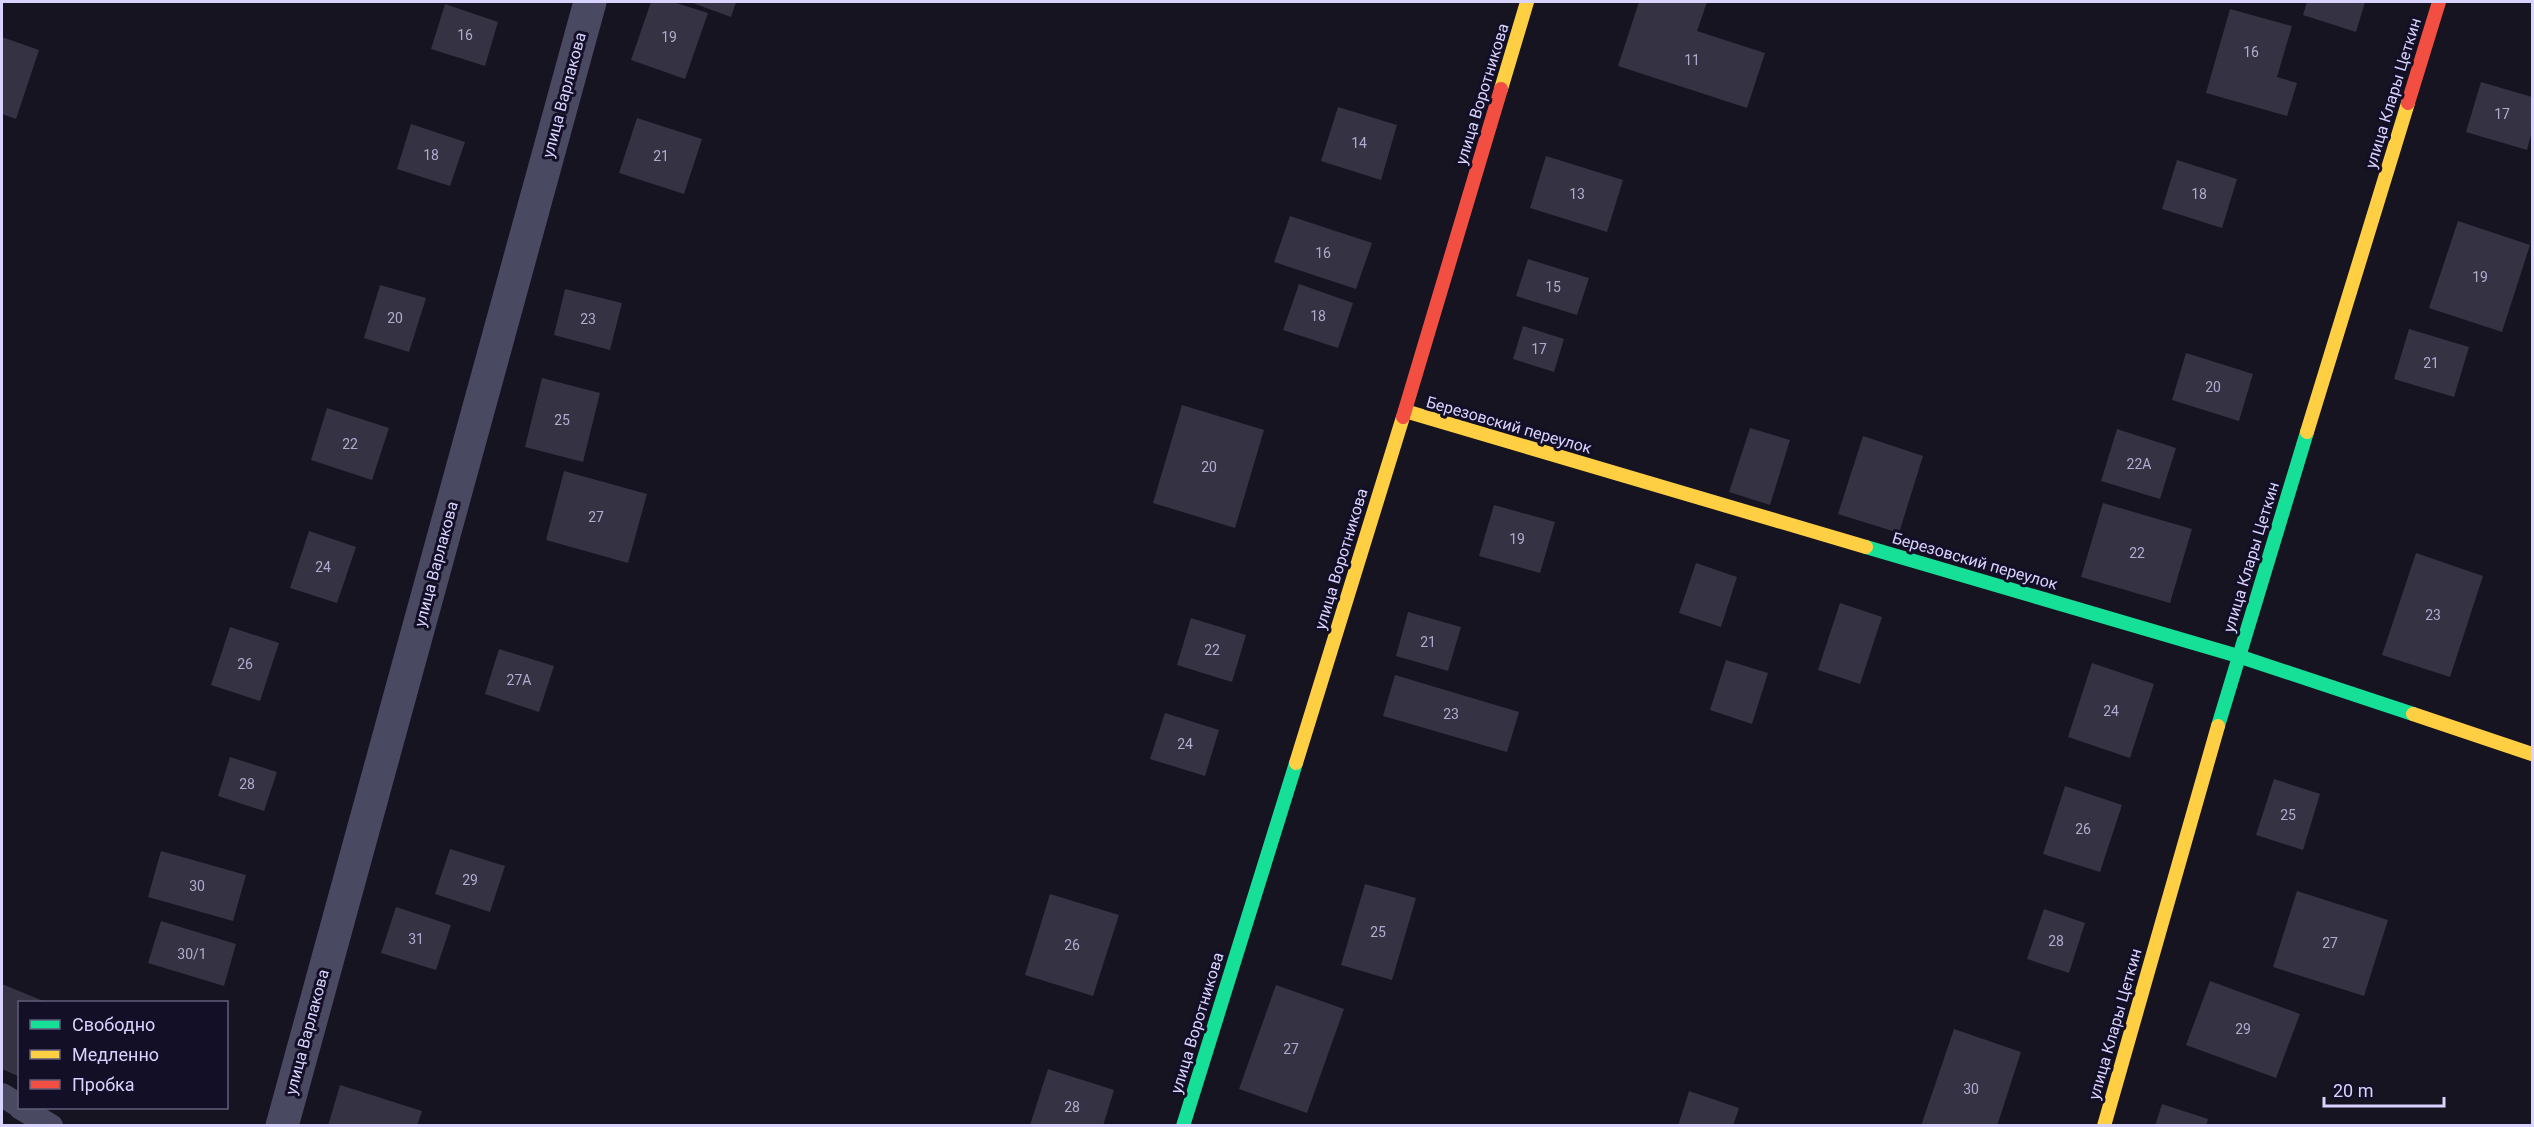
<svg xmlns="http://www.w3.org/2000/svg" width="2534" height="1127" font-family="Roboto,sans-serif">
  <rect width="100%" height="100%" fill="#161421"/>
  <!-- building -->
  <g fill="#343243">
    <path d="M651 2H673L708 13 685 79 631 60Z"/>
    <path d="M690 2H736L731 17Z"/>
    <path d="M1639 2H1707L1697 31 1765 53 1747 108 1618 66Z"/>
    <path d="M2307 2H2365L2356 32 2303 15Z"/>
    <path d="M445 4 498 22 485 66 431 49Z"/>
    <path d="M2230 9 2292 26 2277 77 2297 83 2287 116 2206 93Z"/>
    <path d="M2 37 39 50 16 119 2 114Z"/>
    <path d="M2481 82 2532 97V131L2527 150 2466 132Z"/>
    <path d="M1338 107 1397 125 1381 180 1321 161Z"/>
    <path d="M637 118 702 139 684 194 619 173Z"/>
    <path d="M411 124 465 142 450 186 397 169Z"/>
    <path d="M1546 156 1623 180 1607 232 1530 208Z"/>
    <path d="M2177 160 2237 179 2222 228 2162 209Z"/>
    <path d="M1290 216 1372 243 1356 289 1274 262Z"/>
    <path d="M2458 221 2530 245 2502 332 2429 308Z"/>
    <path d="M1528 259 1589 278 1577 315 1516 296Z"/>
    <path d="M1299 284 1353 303 1338 348 1283 330Z"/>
    <path d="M380 285 426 298 409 352 364 338Z"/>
    <path d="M565 289 622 303 610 350 554 335Z"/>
    <path d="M1523 326 1564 339 1554 372 1513 359Z"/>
    <path d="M2409 329 2469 347 2454 397 2394 379Z"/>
    <path d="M2186 353 2253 374 2239 421 2172 400Z"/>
    <path d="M542 378 600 393 583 462 525 447Z"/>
    <path d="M1182 405 1264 430 1235 528 1153 503Z"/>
    <path d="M327 408 389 428 372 480 311 460Z"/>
    <path d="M1750 428 1790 440 1770 505 1729 492Z"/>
    <path d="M2117 429 2176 448 2160 499 2101 481Z"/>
    <path d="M1863 436 1923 456 1899 533 1838 514Z"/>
    <path d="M564 471 647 494 628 563 546 540Z"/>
    <path d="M2103 503 2192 529 2170 603 2081 577Z"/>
    <path d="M1494 505 1555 522 1540 573 1479 556Z"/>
    <path d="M309 531 356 547 337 603 290 588Z"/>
    <path d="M2416 553 2483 576 2450 677 2382 655Z"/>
    <path d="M1696 563 1737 577 1721 627 1679 613Z"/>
    <path d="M1840 603 1882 617 1860 684 1818 670Z"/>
    <path d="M1408 612 1461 627 1448 671 1396 656Z"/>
    <path d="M1191 618 1246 635 1232 682 1177 665Z"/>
    <path d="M230 627 279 643 260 701 211 685Z"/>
    <path d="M499 649 554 666 539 712 485 694Z"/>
    <path d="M1726 660 1768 673 1752 724 1710 710Z"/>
    <path d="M2092 663 2154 684 2130 758 2068 737Z"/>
    <path d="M1395 675 1519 712 1507 752 1383 716Z"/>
    <path d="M1165 713 1219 730 1205 776 1150 759Z"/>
    <path d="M230 757 277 772 264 811 218 796Z"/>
    <path d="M2274 779 2320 794 2303 850 2256 835Z"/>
    <path d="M2065 786 2122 805 2100 872 2043 854Z"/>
    <path d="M450 849 505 866 490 912 435 894Z"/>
    <path d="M161 851 246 875 233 921 148 897Z"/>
    <path d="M1365 884 1416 898 1392 980 1341 965Z"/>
    <path d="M2297 891 2388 920 2364 996 2273 967Z"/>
    <path d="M1050 894 1119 915 1093 996 1025 975Z"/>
    <path d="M396 907 451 925 436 970 381 953Z"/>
    <path d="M2044 909 2085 923 2069 973 2027 959Z"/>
    <path d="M161 921 236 944 224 986 148 963Z"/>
    <path d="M2210 981 2300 1014 2276 1078 2186 1045Z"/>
    <path d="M2 984 46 1002H20V1077L2 1069Z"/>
    <path d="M1276 985 1344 1009 1307 1113 1239 1089Z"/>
    <path d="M1954 1029 2021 1052 1997 1126H1921Z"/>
    <path d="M1048 1069 1114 1090 1103 1126 1030 1125Z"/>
    <path d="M340 1085 422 1111 417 1126H328Z"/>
    <path d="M1689 1091 1739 1108 1733 1126H1678Z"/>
    <path d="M2162 1104 2208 1119 2206 1126H2155Z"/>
  </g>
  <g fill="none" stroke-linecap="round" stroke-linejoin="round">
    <!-- lane -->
    <g stroke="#4a4962" stroke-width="24">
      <path d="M2 1095 20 1106"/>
      <path d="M21 1108 51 1126"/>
    </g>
    <!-- street -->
    <path stroke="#4a4962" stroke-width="33" d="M282 1126 590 2"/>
    <!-- fast -->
    <g stroke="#16e098" stroke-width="14">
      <path d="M1866 547 2238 656 2413 714"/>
      <path d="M2218 726 2307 432"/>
      <path d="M1183 1126 1296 763"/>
    </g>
    <!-- slow -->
    <g stroke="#ffcf43" stroke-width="14">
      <path d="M1501 89 1527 2"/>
      <path d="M1405 411 1866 547"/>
      <path d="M2307 432 2408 103"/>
      <path d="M2413 714 2532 754"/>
      <path d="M1296 763 1403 417"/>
      <path d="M2104 1126 2218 726"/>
    </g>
    <!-- jam -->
    <g stroke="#f24e42" stroke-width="14">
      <path d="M2408 103 2439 2"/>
      <path d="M1403 417 1501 89"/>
    </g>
  </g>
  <g text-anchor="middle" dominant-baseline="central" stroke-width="6" stroke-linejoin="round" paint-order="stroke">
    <!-- number labels -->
    <g font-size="14" fill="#b0acd0">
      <text x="465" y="35">16</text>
      <text x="669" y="37">19</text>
      <text x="2251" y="52">16</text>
      <text x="1692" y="60">11</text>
      <text x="2502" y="114">17</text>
      <text x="1359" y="143">14</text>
      <text x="431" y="155">18</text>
      <text x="661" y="156">21</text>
      <text x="1577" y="194">13</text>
      <text x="2199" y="194">18</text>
      <text x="1323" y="253">16</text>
      <text x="2480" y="277">19</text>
      <text x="1553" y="287">15</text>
      <text x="1318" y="316">18</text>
      <text x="395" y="318">20</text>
      <text x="588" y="319">23</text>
      <text x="1539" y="349">17</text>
      <text x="2431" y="363">21</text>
      <text x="2213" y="387">20</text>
      <text x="562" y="420">25</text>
      <text x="350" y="444">22</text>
      <text x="2139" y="464">22А</text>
      <text x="1209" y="467">20</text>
      <text x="596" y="517">27</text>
      <text x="1517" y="539">19</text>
      <text x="2137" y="553">22</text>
      <text x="323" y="567">24</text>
      <text x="2433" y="615">23</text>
      <text x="1428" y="642">21</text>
      <text x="1212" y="650">22</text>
      <text x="245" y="664">26</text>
      <text x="519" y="680">27А</text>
      <text x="2111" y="711">24</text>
      <text x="1451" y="714">23</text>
      <text x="1185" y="744">24</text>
      <text x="247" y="784">28</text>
      <text x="2288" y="815">25</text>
      <text x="2083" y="829">26</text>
      <text x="470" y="880">29</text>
      <text x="197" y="886">30</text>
      <text x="1378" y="932">25</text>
      <text x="416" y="939">31</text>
      <text x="2056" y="941">28</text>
      <text x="2330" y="943">27</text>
      <text x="1072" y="945">26</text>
      <text x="192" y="954">30/1</text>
      <text x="2243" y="1029">29</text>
      <text x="1291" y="1049">27</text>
      <text x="1971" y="1089">30</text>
      <text x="1072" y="1107">28</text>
    </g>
    <!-- street labels -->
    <g font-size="16" fill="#d9d4ff" stroke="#130f26">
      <text transform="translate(2393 93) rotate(-73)">улица Клары Цеткин</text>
      <text transform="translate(1482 94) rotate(-73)">улица Воротникова</text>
      <text transform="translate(564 95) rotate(-75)">улица Варлакова</text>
      <text transform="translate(1509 425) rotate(16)">Березовский переулок</text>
      <text transform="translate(2251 557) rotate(-73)">улица Клары Цеткин</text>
      <text transform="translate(1341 559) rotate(-73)">улица Воротникова</text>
      <text transform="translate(1975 561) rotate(16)">Березовский переулок</text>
      <text transform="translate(436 564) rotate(-75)">улица Варлакова</text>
      <text transform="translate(1197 1023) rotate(-73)">улица Воротникова</text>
      <text transform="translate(2115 1024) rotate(-74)">улица Клары Цеткин</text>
      <text transform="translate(307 1032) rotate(-75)">улица Варлакова</text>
    </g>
  </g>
  <!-- border -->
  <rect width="2534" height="1127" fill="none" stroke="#d9d4ff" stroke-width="6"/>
  <!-- legend -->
  <rect x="18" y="1001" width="210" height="108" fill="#130f26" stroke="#625e7d" stroke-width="1.5"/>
  <rect x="30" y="1020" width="30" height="9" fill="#16e098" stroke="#625e7d" stroke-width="1.5"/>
  <text x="72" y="1031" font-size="18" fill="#d9d4ff">Свободно</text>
  <rect x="30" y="1050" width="30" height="9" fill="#ffcf43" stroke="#625e7d" stroke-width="1.5"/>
  <text x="72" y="1061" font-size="18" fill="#d9d4ff">Медленно</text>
  <rect x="30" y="1080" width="30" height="9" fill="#f24e42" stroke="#625e7d" stroke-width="1.5"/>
  <text x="72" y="1091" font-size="18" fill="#d9d4ff">Пробка</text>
  <!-- scale -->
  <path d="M2324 1097v9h120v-9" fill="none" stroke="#d9d4ff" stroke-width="3"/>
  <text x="2333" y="1097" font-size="18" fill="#d9d4ff" stroke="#130f26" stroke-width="4.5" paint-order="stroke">20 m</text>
</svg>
